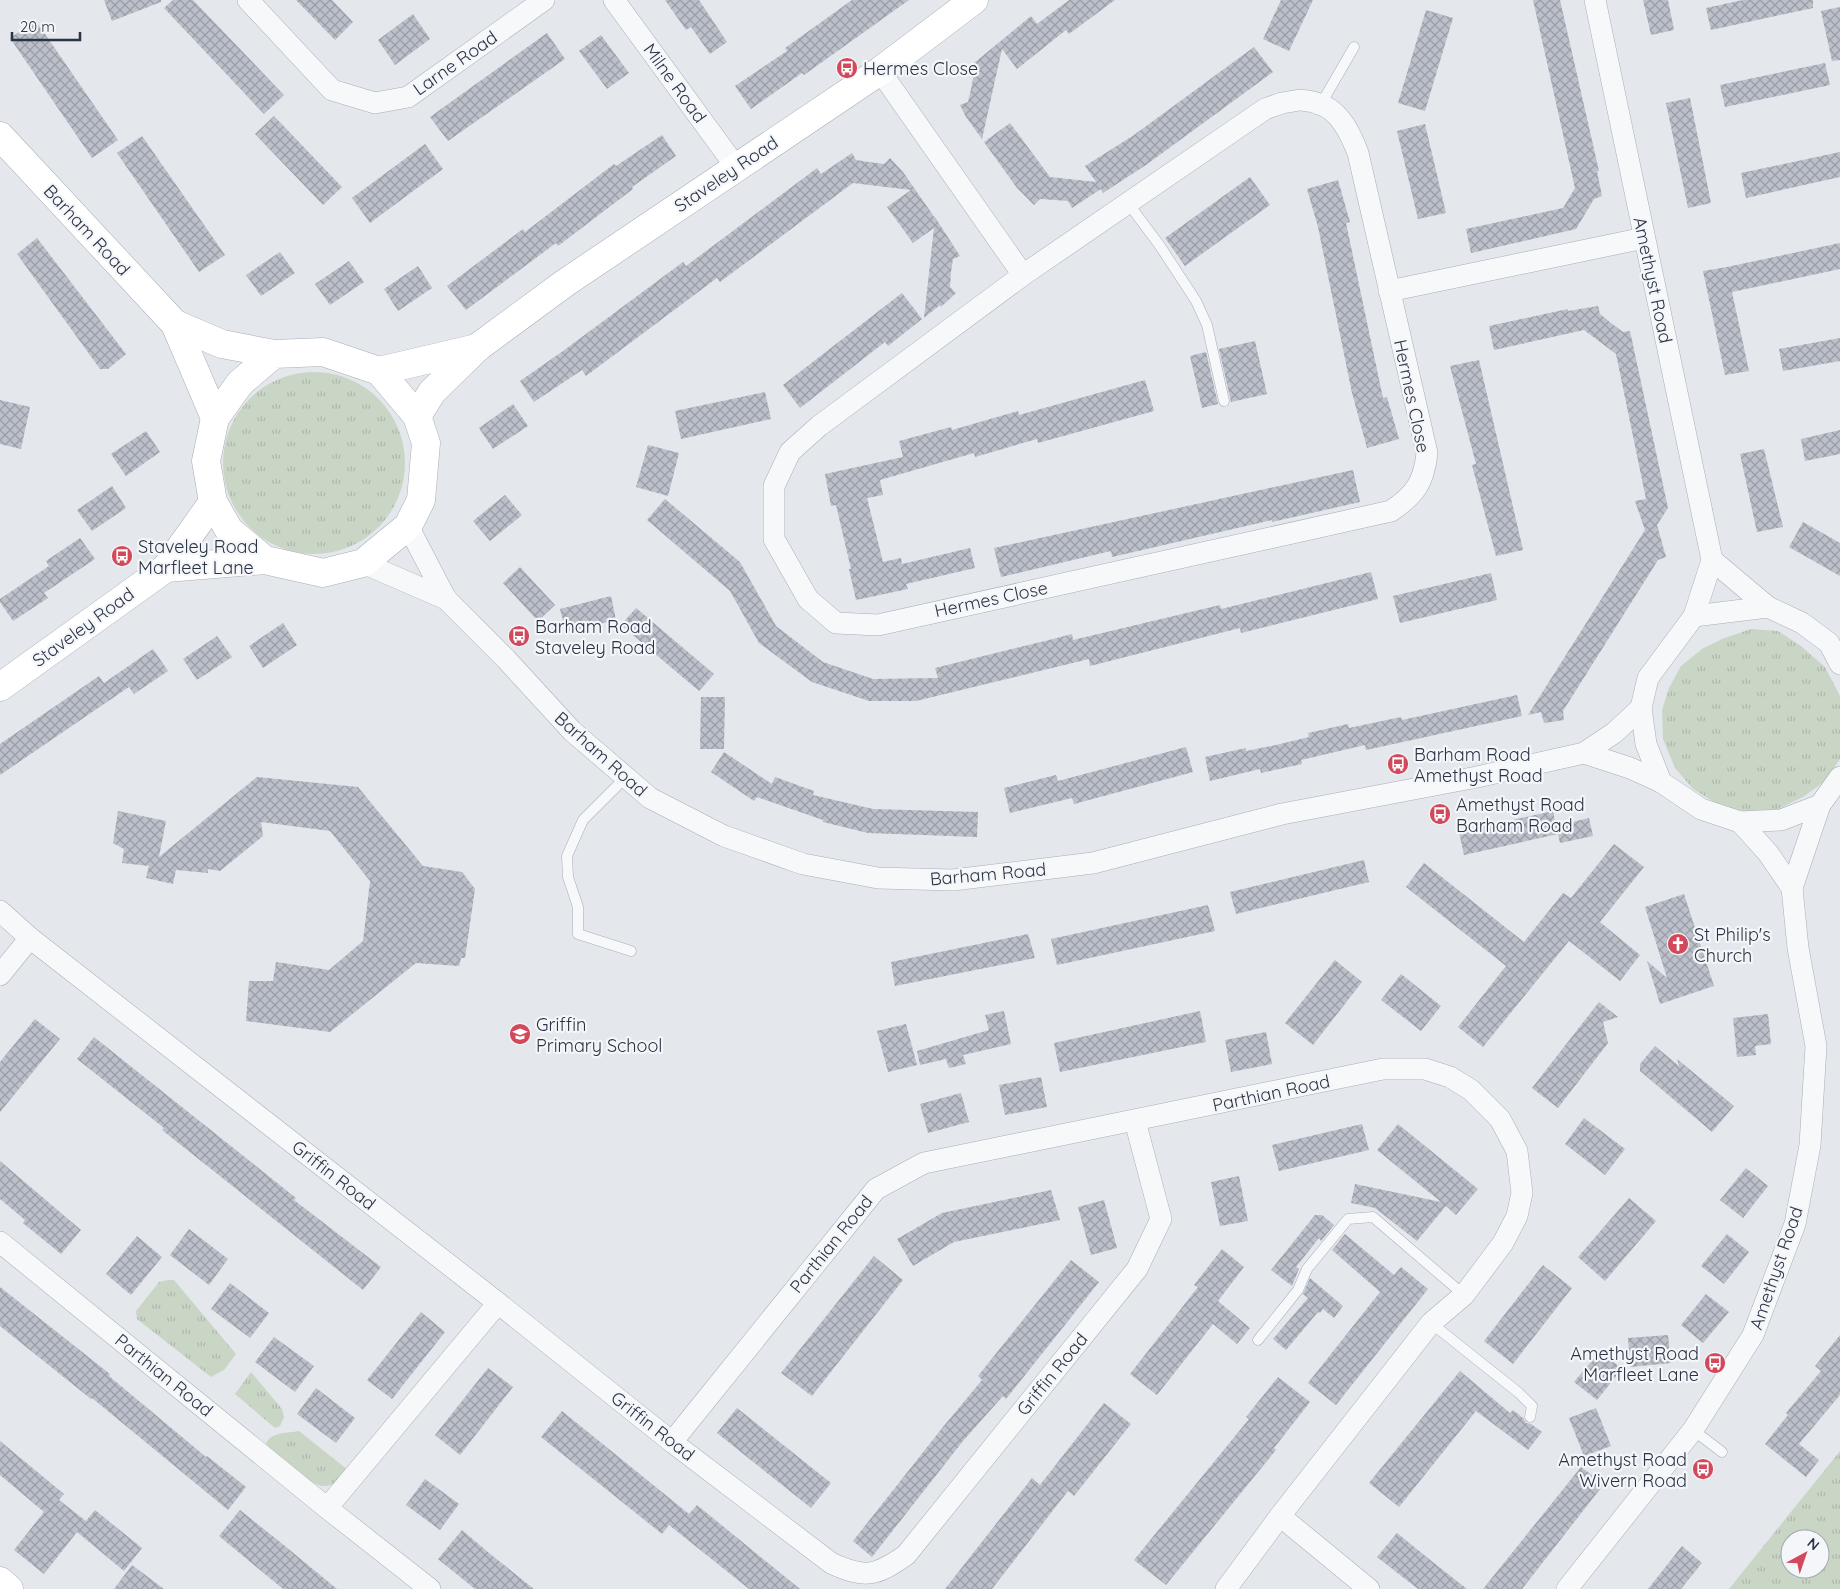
<svg xmlns="http://www.w3.org/2000/svg" width="1840" height="1589" font-family="Quicksand,sans-serif">
  <defs>
    <pattern id="grass-tufts" width="24" height="20" patternUnits="userSpaceOnUse" patternTransform="scale(1.25)"><rect width="24" height="20" fill="#c9d6c5"/><path d="M3 7l-1-3M5 7V3M7 7l1-3M15 17l-1-3M17 17v-4M19 17l1-3" fill="none" stroke="#adb8ab"/></pattern>
    <pattern id="building-cross-hatch" width="8" height="8" patternUnits="userSpaceOnUse" patternTransform="scale(1.25)"><rect width="8" height="8" fill="#bbc0ca"/><path d="M0 0l8 8M0 8l8-8" fill="none" stroke="#989da6"/></pattern>
  </defs>
  <rect width="100%" height="100%" fill="#e4e7ec"/>
  <!-- grass -->
  <g fill="url(#grass-tufts)" fill-rule="evenodd">
    <circle cx="314" cy="463" r="91"/>
    <path d="M1751 629 1778 631 1801 646 1825 667 1840 696V759L1825 781 1803 797 1778 809 1748 812 1722 807 1693 789 1675 768 1663 739 1662 710 1669 688 1681 666 1702 649 1722 639Z"/>
    <path d="M168 1280H174L236 1354 224 1370 211 1377 137 1319 136 1311 159 1282Z"/>
    <path d="M251 1372 282 1409 284 1417 280 1426 275 1428 235 1394Z"/>
    <path d="M299 1431 353 1474C344 1479 335 1486 324 1486 309 1486 278 1454 266 1444 270 1432 288 1433 299 1431Z"/>
    <path d="M1840 1451V1589H1729ZM1790 1539H1820V1569H1790Z"/>
  </g>
  <!-- building -->
  <g fill="url(#building-cross-hatch)">
    <path d="M104 0H161V2L112 21Z"/>
    <path d="M173 0H193L284 95 264 114 164 8Z"/>
    <path d="M296 0H332L353 22 335 40Z"/>
    <path d="M665 0H699L727 42 710 54 691 27 686 30Z"/>
    <path d="M852 0H909L804 75 802 73 751 109 735 86 787 51 785 48Z"/>
    <path d="M1069 0H1115L1069 34 1066 30 1017 69 1002 49 982 139 966 117 960 105 968 102 971 89 974 74 968 68 1031 16 1037 24Z"/>
    <path d="M1281 0H1313L1289 51 1263 39Z"/>
    <path d="M1533 0H1560L1599 171H1597L1602 196 1594 199 1576 229 1471 253 1466 229 1563 208 1575 188Z"/>
    <path d="M1643 0H1668L1674 30 1651 35Z"/>
    <path d="M1743 0H1813V8L1711 30 1706 8Z"/>
    <path d="M1840 7V60L1832 61 1821 11Z"/>
    <path d="M1426 10 1453 18 1425 111 1398 103Z"/>
    <path d="M413 14 430 39 395 65 378 40Z"/>
    <path d="M36 21 118 140 92 158 10 38Z"/>
    <path d="M547 33 565 59 448 141 430 117Z"/>
    <path d="M601 35 629 73 607 89 579 51Z"/>
    <path d="M1254 47 1273 72 1146 165 1103 193 1101 189 1072 208 1068 201 1055 200 1040 199 1034 205 1017 188 984 142 1010 123 1050 177 1096 182 1085 166 1134 135Z"/>
    <path d="M1825 63 1830 85 1725 107 1720 85Z"/>
    <path d="M1690 98 1711 203 1688 208 1666 103Z"/>
    <path d="M274 116 342 187 323 205 255 134Z"/>
    <path d="M1425 124 1446 213 1418 219 1397 131Z"/>
    <path d="M662 135 676 156 632 187 633 189 558 246 556 243 466 310 447 286 523 229 525 232 614 164 616 166Z"/>
    <path d="M142 136 225 255 199 272 117 153Z"/>
    <path d="M425 144 443 169 370 223 352 198Z"/>
    <path d="M1840 152V177L1746 198 1741 173Z"/>
    <path d="M852 153 856 160 869 162 884 164 890 158 903 172 935 218V217L960 256 953 259 951 272 950 287 956 293 941 307 940 305 924 318 934 228 913 243 887 207 911 190 853 183 720 282 717 278 586 376 582 370 534 402 520 381 563 351 683 262 686 266 817 168 821 174Z"/>
    <path d="M1250 177 1270 205 1185 266 1165 238Z"/>
    <path d="M1338 180 1350 222 1346 223 1383 398 1387 397 1399 439 1367 448 1352 393 1318 227 1307 189Z"/>
    <path d="M37 238 126 354 108 369H100L17 254Z"/>
    <path d="M1840 243V269L1732 292 1749 371 1725 375 1703 271 1727 267Z"/>
    <path d="M280 252 295 273 261 296 246 275Z"/>
    <path d="M349 261 364 282 330 305 315 284Z"/>
    <path d="M418 266 432 288 398 311 384 289Z"/>
    <path d="M902 293 922 319 888 346 885 342 800 408 783 385Z"/>
    <path d="M1598 306 1600 314 1611 323 1623 332 1630 331 1668 508 1657 525 1666 557 1658 560 1563 711 1564 720 1544 723 1541 712 1528 715 1645 530 1635 501 1646 499 1616 354 1584 330 1494 350 1489 326 1568 309V311Z"/>
    <path d="M1840 338V361L1783 371 1779 349Z"/>
    <path d="M1255 341 1267 394 1231 402 1219 349Z"/>
    <path d="M1206 352 1218 404 1202 408 1190 356Z"/>
    <path d="M1479 360 1523 550 1496 556 1472 465 1476 464 1450 366Z"/>
    <path d="M1145 380 1154 411 1038 443 1037 439 975 457 974 453 880 480 883 495 867 498 883 562 901 558 902 564 970 548 975 568 906 584 908 589 856 600 849 569H851L836 505 831 506 825 474 903 457 899 441 951 427 952 430 1018 411 1019 415Z"/>
    <path d="M765 392 771 419 681 439 675 411Z"/>
    <path d="M0 400 30 407 21 449 0 444Z"/>
    <path d="M513 404 528 426 493 449 479 428Z"/>
    <path d="M1840 430V454L1805 461 1801 439Z"/>
    <path d="M146 431 160 452 126 476 111 454Z"/>
    <path d="M648 445 679 453 668 496 636 487Z"/>
    <path d="M1764 449 1783 527 1757 532 1740 454Z"/>
    <path d="M1353 470 1360 502 1272 522V520L1112 557 1111 551 1001 577 994 548Z"/>
    <path d="M112 486 126 508 92 531 77 510Z"/>
    <path d="M505 495 522 515 490 541 473 521Z"/>
    <path d="M665 499 740 562 776 626 823 662 873 679 938 678 935 668 1049 640 1072 634 1073 640 1220 605 1221 609 1371 572 1378 599 1241 633 1240 628 1090 666 1089 659 916 701H869L812 682 759 643 730 591 647 520Z"/>
    <path d="M1803 522 1840 543V576L1789 547Z"/>
    <path d="M80 538 95 559 44 593 48 598 13 621 0 602V599L49 566 46 561Z"/>
    <path d="M520 567 555 605 538 621 503 583Z"/>
    <path d="M1491 573 1497 600 1400 623 1393 596Z"/>
    <path d="M611 596 616 620 566 632 560 609Z"/>
    <path d="M636 608 714 674 699 691 621 625Z"/>
    <path d="M283 623 297 645 263 668 249 646Z"/>
    <path d="M217 636 232 657 197 680 183 659Z"/>
    <path d="M153 649 168 671 134 694 129 687 0 775V744L99 676 104 683Z"/>
    <path d="M1517 695 1522 716 1366 750 1365 745 1301 760 1302 764 1261 773 1260 769 1210 781 1205 757 1246 748V751L1276 745 1309 737 1308 733 1348 724 1349 728 1401 717 1402 720Z"/>
    <path d="M701 697H725L724 749H700Z"/>
    <path d="M1186 747 1193 772 1074 804 1072 798 1010 813 1004 788 1056 775 1058 781Z"/>
    <path d="M724 752 772 784 775 777 814 791 813 795 873 809 978 812 977 837 868 833 823 822V820L757 797 754 801 711 772Z"/>
    <path d="M257 777 358 787 423 866 462 872 475 889 465 958H461L459 966 416 963 330 1032 246 1021 249 981H273L276 962 329 970 363 941 370 881 330 831 261 822 263 836 220 871 208 869V873L176 870 173 884 146 878 149 866 122 863 124 849 113 843 118 811 166 821 159 857Z"/>
    <path d="M1553 811 1556 826 1589 818 1593 836 1560 843 1557 829 1558 834 1464 855 1459 832Z"/>
    <path d="M1614 844 1644 867 1600 922 1640 955 1620 981 1569 941 1483 1047 1458 1027 1506 966 1406 887 1424 863 1524 942 1563 893 1571 898Z"/>
    <path d="M1364 860 1369 882 1236 914 1230 892Z"/>
    <path d="M1684 894 1714 986 1660 1004 1647 961 1667 978 1645 907Z"/>
    <path d="M1208 905 1215 931 1057 965 1051 939Z"/>
    <path d="M1028 934 1035 958 895 986 891 962Z"/>
    <path d="M1335 960 1362 982 1313 1045 1285 1023Z"/>
    <path d="M1401 974 1441 1006 1421 1031 1381 1000Z"/>
    <path d="M1599 1002 1618 1017 1603 1022 1608 1043 1558 1108 1532 1088Z"/>
    <path d="M1004 1011 1011 1044 963 1055 966 1064 949 1068 946 1059 920 1065 917 1051 989 1030 985 1015Z"/>
    <path d="M1200 1011 1206 1042 1060 1072 1054 1043Z"/>
    <path d="M1768 1014 1771 1044 1755 1046 1756 1055 1737 1057 1733 1018Z"/>
    <path d="M35 1019 60 1039 0 1112V1062Z"/>
    <path d="M906 1024 917 1065 888 1072 877 1031Z"/>
    <path d="M1266 1032 1272 1064 1231 1072 1225 1040Z"/>
    <path d="M94 1037 296 1198 294 1200 381 1267 363 1290 162 1130 164 1128 77 1059Z"/>
    <path d="M1655 1046 1679 1066 1677 1059 1734 1106 1712 1132 1640 1071V1064Z"/>
    <path d="M1041 1077 1047 1107 1005 1115 999 1085Z"/>
    <path d="M961 1093 969 1122 928 1133 920 1104Z"/>
    <path d="M1584 1118 1625 1149 1605 1175 1565 1144Z"/>
    <path d="M1362 1124 1369 1150 1279 1171 1272 1145Z"/>
    <path d="M1398 1124 1478 1189 1456 1215 1446 1206 1417 1241 1375 1208 1351 1203 1355 1184 1441 1202 1377 1150Z"/>
    <path d="M0 1161 81 1230 61 1254 23 1223 25 1220 0 1199Z"/>
    <path d="M1746 1168 1768 1186 1743 1218 1720 1200Z"/>
    <path d="M1239 1176 1248 1221 1220 1226 1211 1182Z"/>
    <path d="M1051 1190 1060 1220 954 1242 913 1266 897 1239 942 1213Z"/>
    <path d="M1629 1198 1656 1221 1605 1281 1578 1257Z"/>
    <path d="M1104 1200 1117 1248 1091 1255 1078 1207Z"/>
    <path d="M1315 1215H1322L1334 1225 1321 1241 1319 1238 1296 1267 1299 1269 1292 1286 1271 1270Z"/>
    <path d="M189 1229 228 1259 209 1285 170 1255Z"/>
    <path d="M1345 1234 1394 1275 1401 1267 1428 1289 1336 1405 1308 1383 1380 1292 1332 1250Z"/>
    <path d="M1727 1234 1749 1252 1724 1284 1701 1266Z"/>
    <path d="M137 1236 162 1257 131 1295 106 1274Z"/>
    <path d="M1222 1249 1244 1267 1218 1301 1250 1328 1237 1344 1213 1324 1157 1395 1130 1374 1198 1287 1194 1285Z"/>
    <path d="M874 1256 903 1280 812 1396 781 1373Z"/>
    <path d="M1071 1260 1099 1282 1006 1399 1003 1396 963 1441 872 1557 853 1541 943 1427 982 1380 978 1376Z"/>
    <path d="M1543 1265 1572 1288 1513 1364 1484 1341Z"/>
    <path d="M1310 1278 1343 1306 1334 1318 1323 1309 1320 1313 1318 1312 1286 1350 1273 1339 1308 1298 1303 1294Z"/>
    <path d="M230 1283 269 1313 250 1338 211 1309Z"/>
    <path d="M0 1287 110 1374 109 1376 206 1457 207 1456 246 1487 228 1510 92 1398 91 1399 0 1326Z"/>
    <path d="M1706 1294 1729 1312 1703 1343 1681 1325Z"/>
    <path d="M421 1312 445 1332 392 1399 367 1380Z"/>
    <path d="M1668 1335 1671 1363 1630 1367 1628 1338Z"/>
    <path d="M1840 1335V1395L1799 1444 1819 1460 1806 1477 1765 1444 1788 1415 1786 1413 1821 1371 1815 1366Z"/>
    <path d="M274 1337 314 1366 295 1392 255 1362Z"/>
    <path d="M1600 1351 1622 1369 1597 1400 1574 1382Z"/>
    <path d="M488 1368 513 1387 460 1455 435 1435Z"/>
    <path d="M1460 1371 1510 1413 1513 1410 1523 1418 1526 1423 1531 1424 1542 1432 1528 1450 1476 1411 1399 1507 1369 1483Z"/>
    <path d="M1278 1377 1310 1402 1274 1448 1276 1450 1166 1585 1134 1560 1249 1419 1246 1417Z"/>
    <path d="M316 1388 355 1418 336 1443 297 1414Z"/>
    <path d="M1104 1403 1131 1424 1074 1496 1068 1491 992 1589H945L1032 1478 1040 1485Z"/>
    <path d="M737 1408 831 1483 811 1508 717 1433Z"/>
    <path d="M1596 1408 1611 1446 1584 1456 1569 1418Z"/>
    <path d="M562 1411 689 1514 697 1505 800 1589H749L669 1525 662 1534 541 1437Z"/>
    <path d="M0 1441 64 1494 59 1500 86 1521 95 1510 142 1548 124 1571 77 1532 44 1574 14 1550 44 1512 0 1475Z"/>
    <path d="M1581 1467 1604 1484 1522 1589H1483Z"/>
    <path d="M425 1479 459 1504 440 1530 406 1505Z"/>
    <path d="M240 1510 280 1542 337 1589H283L219 1536Z"/>
    <path d="M462 1530 489 1553 534 1589H475L438 1559Z"/>
    <path d="M1397 1533 1434 1563 1467 1589H1418L1377 1557Z"/>
    <path d="M1682 1546 1702 1563 1681 1589H1648Z"/>
    <path d="M132 1565 164 1589H114Z"/>
  </g>
  <g fill="none" stroke-linecap="round" stroke-linejoin="round">
    <!-- lane casing -->
    <g stroke="#a9aeb7" stroke-width="11">
      <g id="lane">
        <path d="M1321 104 1354 47"/>
        <path d="M1128 203 1160 246 1196 301 1207 325 1224 401"/>
        <path d="M625 778 583 820 567 856 568 877 578 907V934L631 951"/>
        <path d="M1431 1323 1519 1393 1532 1406 1530 1417"/>
        <path d="M1258 1340 1298 1290 1307 1269 1348 1219 1373 1217 1464 1295"/>
        <path d="M1693 1430 1722 1452"/>
      </g>
    </g>
    <!-- street casing -->
    <g stroke="#a9aeb7" stroke-width="22">
      <g id="street">
        <path d="M248 0 332 90 375 103 408 97 544 0"/>
        <path d="M614 0 736 167"/>
        <path d="M1595 0 1712 560 1694 616 1648 678 1641 708 1646 744 1661 782 1701 809 1740 822 1781 820 1820 805 1840 777"/>
        <path d="M880 71 1023 275"/>
        <path d="M1300 100C1306 101 1313 101 1319 104 1340 110 1351 135 1358 153L1427 453C1424 482 1415 495 1391 511L878 625 836 623 808 599 774 539V486L790 452 819 426 1023 275 1265 109 1282 103Z"/>
        <path d="M1389 291 1644 238"/>
        <path d="M408 526 446 599 506 659 572 731 650 798 724 836 803 864 878 878 953 880 1093 863 1282 814 1477 777 1584 753 1614 733 1641 708"/>
        <path d="M1712 560 1768 607"/>
        <path d="M363 563 446 599"/>
        <path d="M1694 616 1768 607 1802 623 1829 643 1840 664"/>
        <path d="M1584 753 1630 768 1661 782"/>
        <path d="M1740 822 1768 853 1792 888"/>
        <path d="M0 911 30 938 498 1303 672 1442 831 1563C865 1579 876 1576 906 1555L1137 1269 1161 1219 1135 1121"/>
        <path d="M0 975 30 938"/>
        <path d="M0 1242 327 1508 430 1589"/>
        <path d="M672 1442 876 1189 924 1163 1383 1069H1425L1450 1077 1471 1090 1500 1119 1517 1151 1522 1193 1517 1216 1503 1243 1464 1295 1431 1323 1280 1516 1226 1589"/>
        <path d="M327 1508 498 1303"/>
        <path d="M1280 1516 1369 1589"/>
        <path d="M1567 1589 1693 1430 1753 1335 1795 1224 1810 1145 1816 1046 1798 948 1792 888 1820 805"/>
      </g>
    </g>
    <!-- secondary casing -->
    <g stroke="#a9aeb7" stroke-width="29">
      <g id="secondary">
        <path d="M0 136 175 324 215 418"/>
        <path d="M175 324 222 344 274 354 323 352 379 371 417 416 426 443 421 500 408 526 363 563 323 573 265 560 229 530 213 502 206 461 215 418 240 383 274 354"/>
        <path d="M379 371 477 348"/>
        <path d="M417 416 432 392 478 347 565 283 880 71 974 0"/>
        <path d="M166 568 265 560"/>
        <path d="M0 687 166 568 213 502"/>
        <path d="M0 1581 9 1589"/>
      </g>
    </g>
    <!-- lane -->
    <use href="#lane" stroke="#f7f8fa" stroke-width="10"/>
    <!-- street -->
    <use href="#street" stroke="#f7f8fa" stroke-width="21"/>
    <!-- secondary -->
    <use href="#secondary" stroke="#fff" stroke-width="28"/>
  </g>
  <!-- icons -->
  <defs>
    <g id="bus-disc" transform="scale(1.125)"><circle r="9.5" fill="#d1495b" stroke="#f4f6f9"/><path d="M-5-6H5V4H4V6H2V4H-2V6H-4V4H-5ZM-3.5-4V0h7V-4ZM-3.5 1.2v1.5H-2V1.2ZM2 1.2v1.5H3.5V1.2Z" fill="#fff"/></g>
    <g id="church-disc" transform="scale(1.125)"><circle r="9.5" fill="#d1495b" stroke="#f4f6f9"/><path d="M-1.2-6h2.4v3.5h3.3v2.4h-3.3V6h-2.4V-.1h-3.3v-2.4h3.3Z" fill="#fff"/></g>
    <g id="school-disc" transform="scale(1.125)"><circle r="9.5" fill="#d1495b" stroke="#f4f6f9"/><path d="M0-5L7-2L0 1L-7-2ZM-4 1L0 2.5L4 1V4Q0 6-4 4Z" fill="#fff"/></g>
  </defs>
  <g fill-rule="evenodd">
    <use href="#bus-disc" x="847" y="68"/>
    <use href="#bus-disc" x="122" y="556"/>
    <use href="#bus-disc" x="519" y="636"/>
    <use href="#bus-disc" x="1398" y="764"/>
    <use href="#bus-disc" x="1440" y="814"/>
    <use href="#church-disc" x="1678" y="944"/>
    <use href="#school-disc" x="520" y="1034"/>
    <use href="#bus-disc" x="1715" y="1363"/>
    <use href="#bus-disc" x="1703" y="1469"/>
  </g>
  <g text-anchor="middle" dominant-baseline="central" stroke-width="4.5" stroke-linejoin="round" paint-order="stroke">
    <!-- street labels -->
    <g font-size="18" fill="#2b3445" stroke="#f4f6f9">
      <text transform="translate(455 63) rotate(-35)">Larne Road</text>
      <text transform="translate(675 83) rotate(54)">Milne Road</text>
      <text transform="translate(726 174) rotate(-34)">Staveley Road</text>
      <text transform="translate(87 230) rotate(47)">Barham Road</text>
      <text transform="translate(1653 280) rotate(78)">Amethyst Road</text>
      <text transform="translate(1412 396) rotate(78)">Hermes Close</text>
      <text transform="translate(991 599) rotate(-12)">Hermes Close</text>
      <text transform="translate(83 627) rotate(-36)">Staveley Road</text>
      <text transform="translate(601 754) rotate(42)">Barham Road</text>
      <text transform="translate(988 874) rotate(-5)">Barham Road</text>
      <text transform="translate(1271 1093) rotate(-12)">Parthian Road</text>
      <text transform="translate(334 1175) rotate(38)">Griffin Road</text>
      <text transform="translate(831 1244) rotate(-51)">Parthian Road</text>
      <text transform="translate(1776 1268) rotate(-71)">Amethyst Road</text>
      <text transform="translate(1052 1374) rotate(-51)">Griffin Road</text>
      <text transform="translate(164 1375) rotate(39)">Parthian Road</text>
      <text transform="translate(653 1426) rotate(38)">Griffin Road</text>
    </g>
    <!-- poi labels -->
    <g font-size="18" fill="#2b3445" stroke="#f4f6f9" text-anchor="start">
      <text x="863" y="68">Hermes Close</text>
      <text x="138" y="546">Staveley Road<tspan x="138" dy="21">Marfleet Lane</tspan></text>
      <text x="535" y="626">Barham Road<tspan x="535" dy="21">Staveley Road</tspan></text>
      <text x="1414" y="754">Barham Road<tspan x="1414" dy="21">Amethyst Road</tspan></text>
      <text x="1456" y="804">Amethyst Road<tspan x="1456" dy="21">Barham Road</tspan></text>
      <text x="1694" y="934">St Philip's<tspan x="1694" dy="21">Church</tspan></text>
      <text x="536" y="1024">Griffin<tspan x="536" dy="21">Primary School</tspan></text>
      <text x="1699" y="1353" text-anchor="end">Amethyst Road<tspan x="1699" dy="21">Marfleet Lane</tspan></text>
      <text x="1687" y="1459" text-anchor="end">Amethyst Road<tspan x="1687" dy="21">Wivern Road</tspan></text>
    </g>
  </g>
  <!-- north arrow -->
  <g transform="translate(1805 1554) rotate(40)"><circle r="24" fill="#f4f6f9" stroke="#a4a8b1"/>
  <path d="M0-4L9 19L0 12L-9 19Z" fill="#d1495b"/>
  <text y="-8" font-size="14" font-weight="bold" text-anchor="middle" fill="#2b3445">N</text>
  </g>
  <!-- scale -->
  <path d="M12 32v8h68v-8" fill="none" stroke="#2b3445" stroke-width="2.5"/>
  <text x="20" y="32" font-size="15" fill="#2b3445" stroke="#f4f6f9" stroke-width="4" paint-order="stroke">20 m</text>
</svg>
